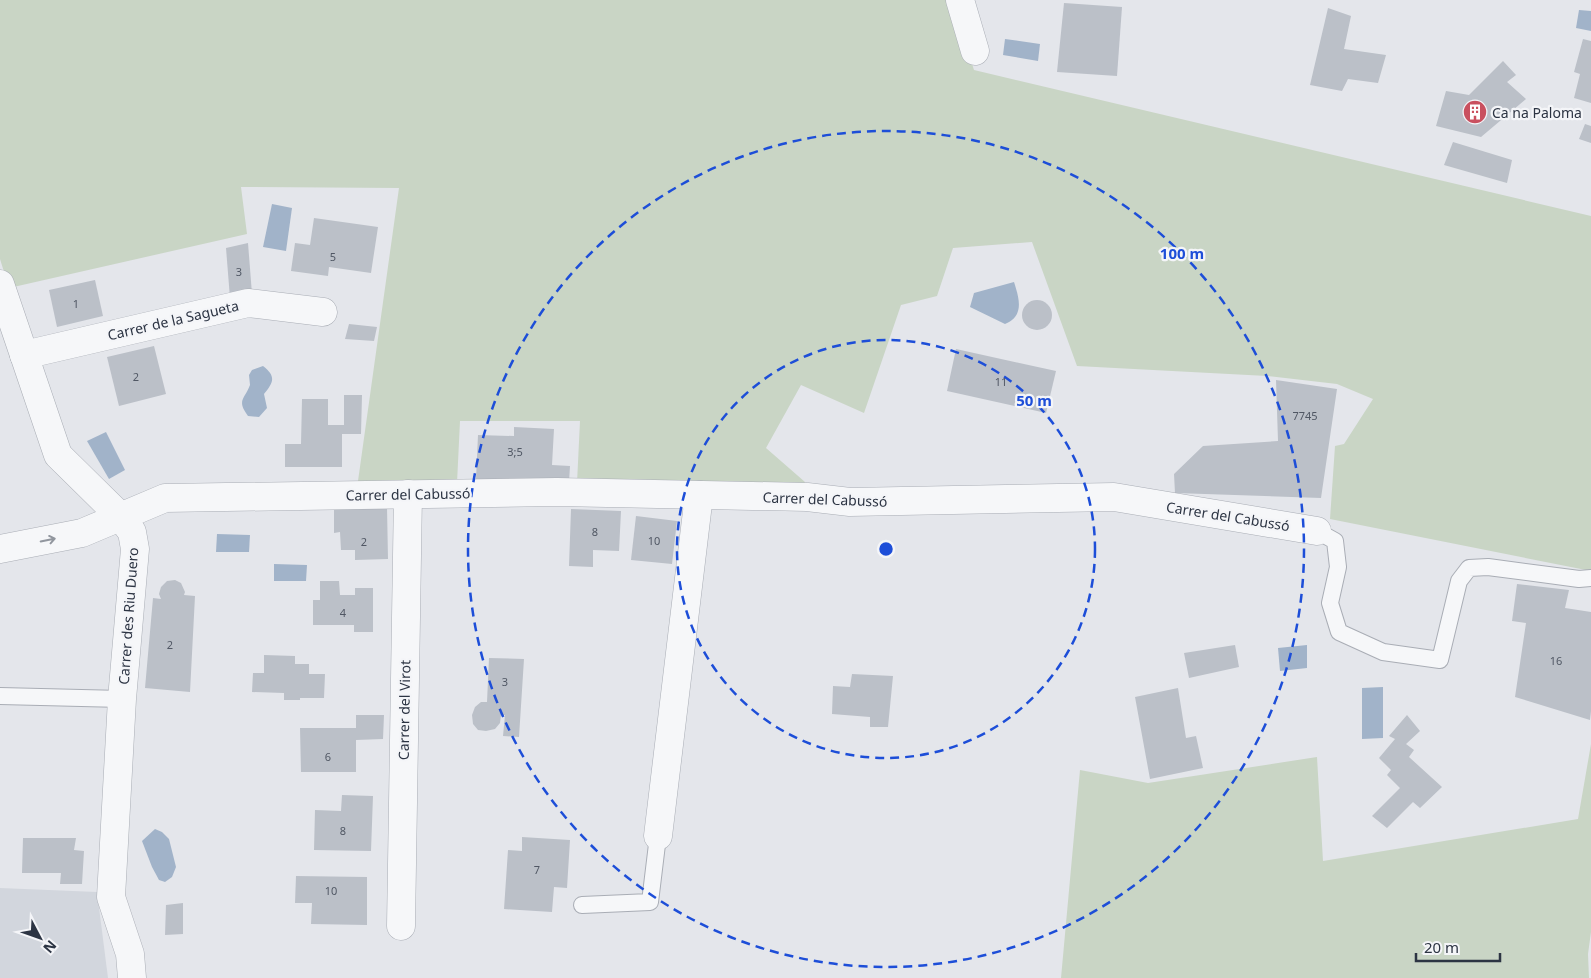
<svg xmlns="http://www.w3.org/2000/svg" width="1591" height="978" font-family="'Noto Sans',sans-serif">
  <rect width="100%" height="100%" fill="#e4e6eb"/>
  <!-- built -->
  <path fill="#d2d6dd" d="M0 888 97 892 108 978H0Z"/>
  <!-- green -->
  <g fill="#c9d5c5">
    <path d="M0 0H951L974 70 1591 216V571L1330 519 1335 446 1344 444 1373 399 1337 384 1267 376 1077 366 1032 242 953 248 937 296 901 305 864 413 801 385 766 448 805 482 800 489 577 483 580 421H460L457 483 358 481 399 188 241 187 247 234 9 288 0 259Z"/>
    <path d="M1591 744V932L1588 954 1589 978H1061L1080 770 1148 783 1317 757 1323 861 1578 819Z"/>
  </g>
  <!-- water -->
  <g fill="#a1b3c9">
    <path d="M1579 10 1591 11V31L1576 28Z"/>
    <path d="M1005 39 1040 44 1038 61 1003 55Z"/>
    <path d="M272 204 292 208 286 251 263 247Z"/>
    <path d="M1014 282C1019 298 1025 316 1005 324L970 307 974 293Z"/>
    <path d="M263 366C276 376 274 382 264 394L267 408 259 417 248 416C236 400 245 399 250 385L249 375 252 370Z"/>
    <path d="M106 432 125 470 109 479 87 441Z"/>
    <path d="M217 534 250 535 249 552H216Z"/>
    <path d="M274 564 307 565 306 581H274Z"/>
    <path d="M1307 645V668L1280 671 1278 648Z"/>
    <path d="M1383 687V738L1362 739V688Z"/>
    <path d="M155 829 162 832 169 839 176 867 172 877 165 882 159 880 152 867 142 841Z"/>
  </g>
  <!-- building -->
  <g fill="#bbc0c8">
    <path d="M1064 3 1122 7 1117 76 1057 72Z"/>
    <path d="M1328 8 1351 16 1344 49 1386 55 1378 83 1348 79 1342 91 1310 85Z"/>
    <path d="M1583 39 1591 41V103L1574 98 1580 74 1574 72Z"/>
    <path d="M1503 61 1516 75 1507 82 1526 99 1481 137 1436 126 1446 91 1469 95Z"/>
    <path d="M1585 124 1591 126V143L1579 139Z"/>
    <path d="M1453 142 1512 160 1507 183 1444 165Z"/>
    <path d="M314 218 378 227 371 273 329 267 328 276 291 271 295 243 310 245Z"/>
    <path d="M248 243 252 294 230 298 226 248Z"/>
    <path d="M95 280 103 316 57 327 49 290Z"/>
    <circle cx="1037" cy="315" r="15"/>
    <path d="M349 324 377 327 374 341 345 339Z"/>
    <path d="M154 346 166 394 119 406 107 357Z"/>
    <path d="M956 349 1056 371 1046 413 947 391Z"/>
    <path d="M1276 380 1337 389 1321 498 1175 493 1174 474 1203 446 1278 441Z"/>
    <path d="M344 395H362L361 434H342V467H285V444H301L302 399H328V425H344Z"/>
    <path d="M514 427 554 429 552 465 570 466 569 482 476 479 478 435 514 436Z"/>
    <path d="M387 507 388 559 355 560V550H341L340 532 334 533V508Z"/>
    <path d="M571 509 621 511 619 551 593 550V567L569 566Z"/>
    <path d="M636 516 677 521 672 564 631 560Z"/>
    <path d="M175 580 181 583 185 592 184 595 195 596 190 692 145 688 153 598 161 599 159 594 161 587 167 581Z"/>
    <path d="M320 581H339L340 595H355V588H373V632H354V625H313V600H320Z"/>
    <path d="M1517 584 1569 590 1565 608 1591 612V711L1590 720 1515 697 1526 623 1512 621Z"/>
    <path d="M1235 645 1239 667 1189 678 1184 653Z"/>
    <path d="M264 655 295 656V664H309V674H325L324 698H300V700H284V693L252 692 253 673H264Z"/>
    <path d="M489 658 524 659 519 737 503 736 505 715H501L500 723 495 729 486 731 478 730 473 724 472 715 475 707 481 702H487Z"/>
    <path d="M852 674 893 676 888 727H870V717L832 714 833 686 850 687Z"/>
    <path d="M1178 688 1186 738 1196 736 1203 768 1150 779 1135 697Z"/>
    <path d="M356 715H384L383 739 356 740V772H301L300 728H356Z"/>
    <path d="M1407 715 1420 731 1406 744 1414 750 1409 757 1442 787 1420 808 1413 802 1387 828 1372 816 1400 788 1387 775 1391 770 1379 758 1395 739 1389 736Z"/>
    <path d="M342 795 373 796 371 851 314 850 315 810 341 811Z"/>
    <path d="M522 837 570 840 567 888 554 887 552 912 504 909 508 850 522 851Z"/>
    <path d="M23 838H76L74 850 84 851 82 884H60L61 873H22Z"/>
    <path d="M296 876 367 877V925L311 924 312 903H295Z"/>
    <path d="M183 903V934L165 935 166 905Z"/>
  </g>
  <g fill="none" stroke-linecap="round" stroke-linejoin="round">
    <!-- lane casing -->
    <g stroke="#a9adb5" stroke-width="18">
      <g id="lane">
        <path d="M1317 531 1335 541 1338 567 1330 603 1339 632 1383 652 1440 660 1459 581 1469 568 1488 567 1579 579 1591 578"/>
        <path d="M0 696 122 699"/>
        <path d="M582 905 650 902 658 836"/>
      </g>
    </g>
    <!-- street casing -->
    <g stroke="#a9adb5" stroke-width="29">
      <g id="street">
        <path d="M960 0 975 51"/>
        <path d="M0 284 58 455 120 516 132 532 135 549 122 699 111 897 130 954 132 978"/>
        <path d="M24 355 248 303 323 312"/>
        <path d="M0 549 82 533 165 498 557 492 807 497 850 502 1114 497 1317 531"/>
        <path d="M658 836 699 495"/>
        <path d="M401 926 408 494"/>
      </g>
    </g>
    <!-- lane -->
    <use href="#lane" stroke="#f6f7f9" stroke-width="16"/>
    <!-- street -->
    <use href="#street" stroke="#f6f7f9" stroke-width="28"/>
  </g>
  <!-- one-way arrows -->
  <defs><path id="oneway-shaft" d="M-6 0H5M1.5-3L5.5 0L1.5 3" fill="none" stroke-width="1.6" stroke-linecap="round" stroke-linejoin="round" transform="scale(1.25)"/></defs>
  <use stroke="#91969e" href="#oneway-shaft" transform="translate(48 540) rotate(-11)"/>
  <!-- distance rings -->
  <g fill="none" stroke="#1d4ed8" stroke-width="2.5" stroke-dasharray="9 6">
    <circle cx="886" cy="549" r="209"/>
    <circle cx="886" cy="549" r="418"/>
  </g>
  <!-- icons -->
  <defs>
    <g id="building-disc" transform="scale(1.25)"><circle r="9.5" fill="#c9505f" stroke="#f4f5f8"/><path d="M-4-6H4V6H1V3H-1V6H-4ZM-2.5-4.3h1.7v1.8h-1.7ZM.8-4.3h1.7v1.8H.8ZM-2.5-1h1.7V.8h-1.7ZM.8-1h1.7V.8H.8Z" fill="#fff"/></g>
  </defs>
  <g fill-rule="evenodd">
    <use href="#building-disc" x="1475" y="112"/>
  </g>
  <g text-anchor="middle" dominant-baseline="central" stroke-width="4.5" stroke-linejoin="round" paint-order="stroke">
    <!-- number labels -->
    <g font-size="11" fill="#505764">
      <text x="333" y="256">5</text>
      <text x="239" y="271">3</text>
      <text x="76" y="303">1</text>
      <text x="136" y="376">2</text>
      <text x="1001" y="381">11</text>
      <text x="1305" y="415">7745</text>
      <text x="515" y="451">3;5</text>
      <text x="595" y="531">8</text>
      <text x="654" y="540">10</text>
      <text x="364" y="541">2</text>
      <text x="343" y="612">4</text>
      <text x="170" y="644">2</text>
      <text x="1556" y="660">16</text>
      <text x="505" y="681">3</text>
      <text x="328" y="756">6</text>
      <text x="343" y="830">8</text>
      <text x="537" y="869">7</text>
      <text x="331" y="890">10</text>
    </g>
    <!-- poi labels -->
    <g font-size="14" fill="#2c3443" stroke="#f4f5f8" text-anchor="start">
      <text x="1492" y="112">Ca na Paloma</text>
    </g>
    <!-- street labels -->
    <g font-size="14" fill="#2c3443" stroke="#f4f5f8">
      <text transform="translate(173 320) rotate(-13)">Carrer de la Sagueta</text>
      <text transform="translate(408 494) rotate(-1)">Carrer del Cabussó</text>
      <text transform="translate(825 499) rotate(2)">Carrer del Cabussó</text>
      <text transform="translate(1228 516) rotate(9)">Carrer del Cabussó</text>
      <text transform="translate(128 616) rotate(-86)">Carrer des Riu Duero</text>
      <text transform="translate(404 710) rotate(-89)">Carrer del Virot</text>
    </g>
  </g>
  <circle cx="886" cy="549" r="8" fill="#1d4ed8" stroke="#f4f5f8" stroke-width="2.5"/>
  <g font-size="15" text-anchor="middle" font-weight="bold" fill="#1d4ed8" stroke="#f4f5f8" stroke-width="4.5" stroke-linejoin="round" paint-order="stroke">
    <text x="1182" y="259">100 m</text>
    <text x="1034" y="406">50 m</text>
  </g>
  <!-- north arrow -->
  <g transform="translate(40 938) rotate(131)" stroke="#f4f5f8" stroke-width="4" paint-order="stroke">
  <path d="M0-4L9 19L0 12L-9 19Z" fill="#2c3443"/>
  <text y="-8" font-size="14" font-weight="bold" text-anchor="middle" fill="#2c3443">N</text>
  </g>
  <!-- scale -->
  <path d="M1416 953v8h84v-8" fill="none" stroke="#2c3443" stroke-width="2.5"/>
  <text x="1424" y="953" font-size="15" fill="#2c3443" stroke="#f4f5f8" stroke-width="4" paint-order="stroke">20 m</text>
</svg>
